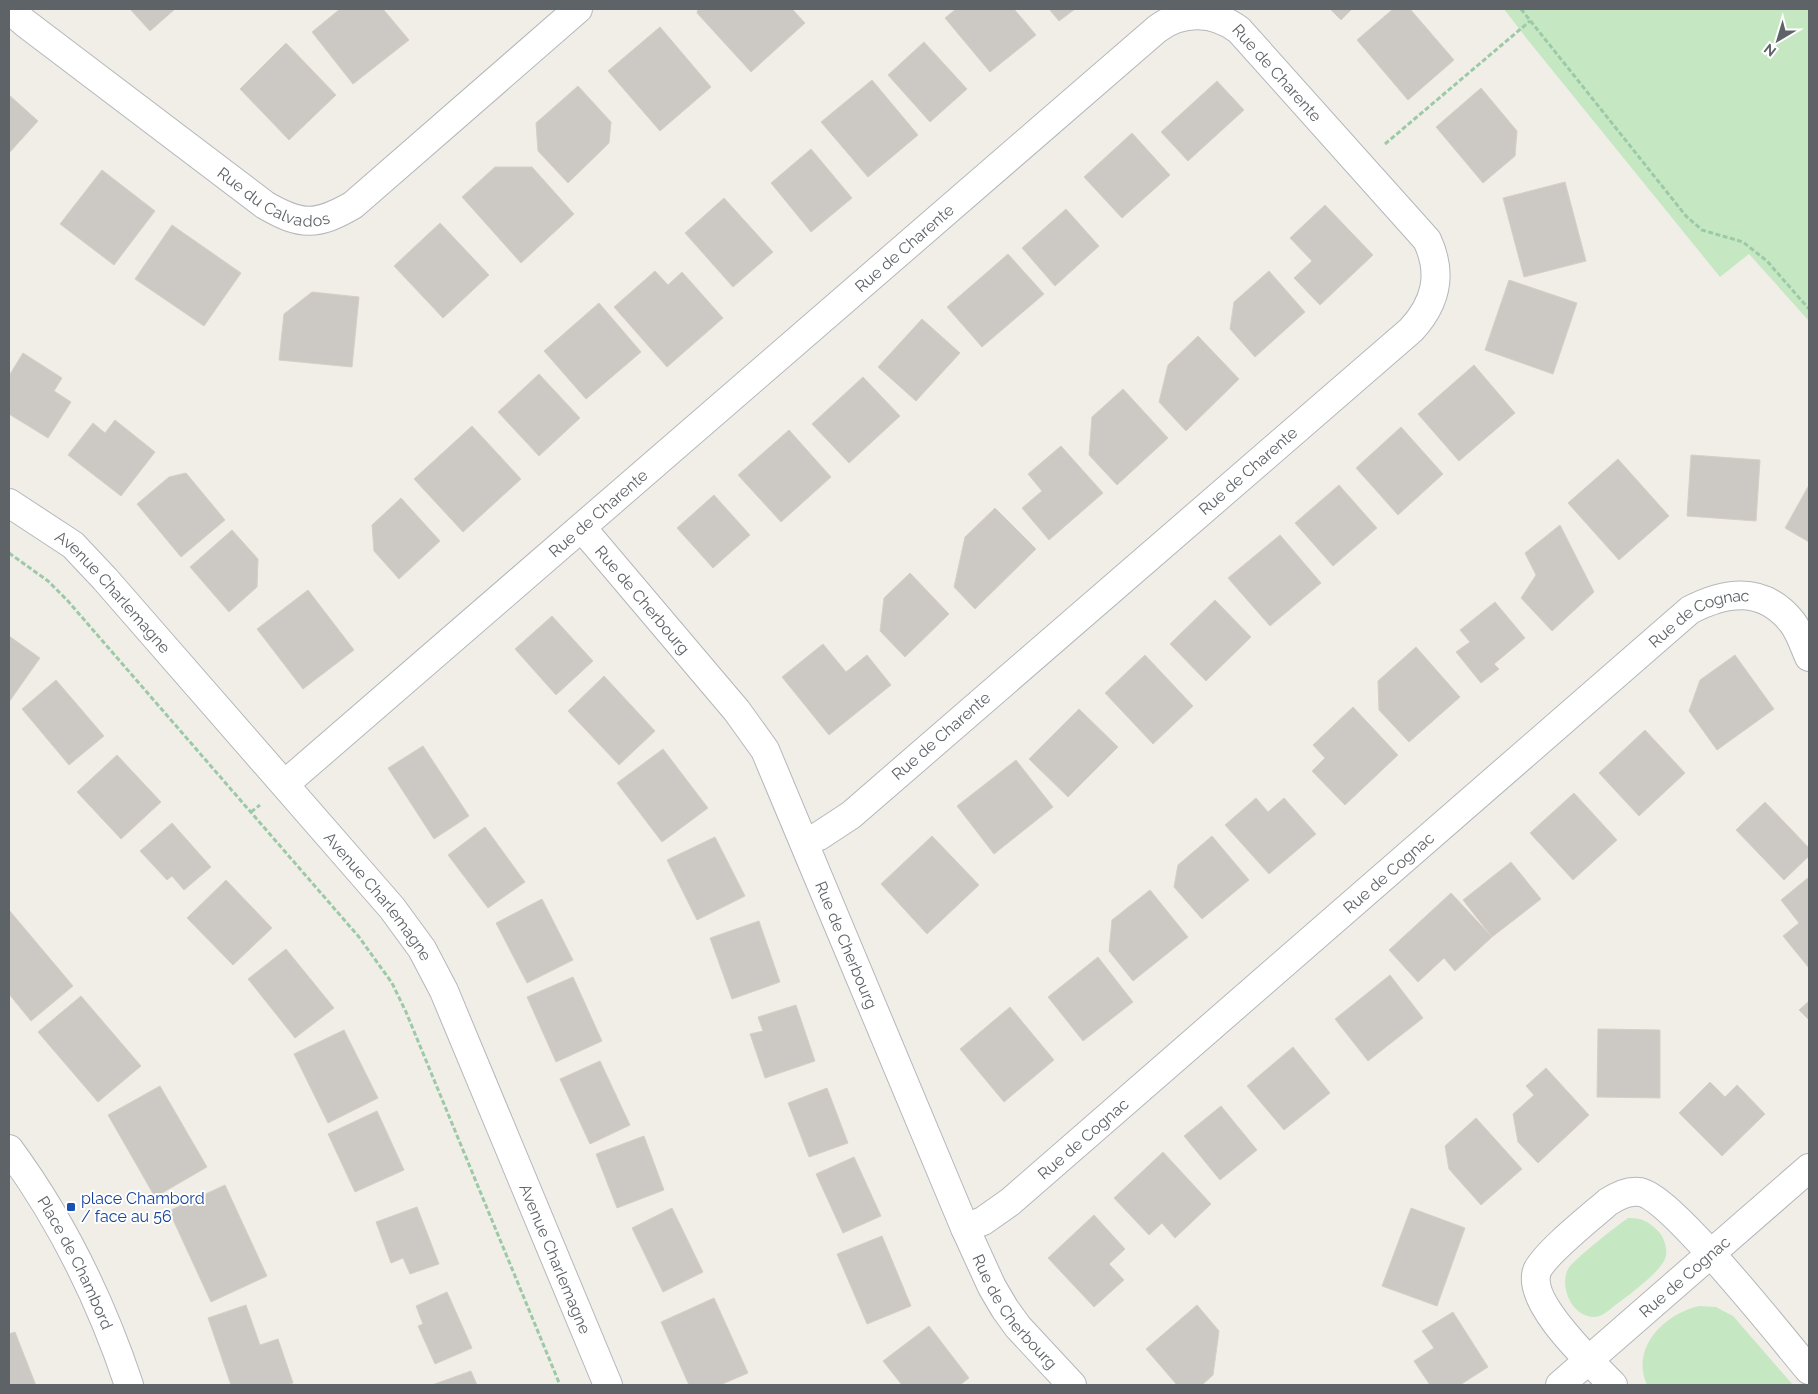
<svg xmlns="http://www.w3.org/2000/svg" width="1818" height="1394" font-family="Raleway,sans-serif">
  <rect width="100%" height="100%" fill="#f0eee7"/>
  <!-- green -->
  <g fill="#c5e8c3">
    <path d="M1504 9H1809V321L1749 254 1720 277 1527 39Z"/>
    <path d="M1628 1218C1643 1218 1648 1221 1659 1232 1665 1239 1669 1253 1664 1261 1654 1278 1624 1298 1608 1311 1604 1314 1599 1317 1594 1317 1572 1317 1559 1287 1568 1269 1573 1260 1618 1225 1628 1218Z"/>
    <path d="M1699 1306 1716 1307 1733 1316 1793 1385H1647C1630 1348 1664 1314 1699 1306Z"/>
  </g>
  <!-- building -->
  <g fill="#ccc9c4" stroke="#d6cfc5">
    <path d="M130 9H175L150 31Z"/>
    <path d="M340 9H383L409 40 353 84 312 32Z"/>
    <path d="M698 9H792L805 23 751 72 697 13Z"/>
    <path d="M956 9H1014L1036 35 990 72 945 18Z"/>
    <path d="M1049 9H1075L1059 21Z"/>
    <path d="M1330 9H1352L1341 20Z"/>
    <path d="M1393 9H1410L1454 60 1408 100 1357 40Z"/>
    <path d="M660 27 711 87 660 131 608 71Z"/>
    <path d="M924 42 967 89 930 122 888 75Z"/>
    <path d="M286 43 336 95 289 140 240 89Z"/>
    <path d="M872 80 918 135 868 177 821 122Z"/>
    <path d="M1217 81 1244 110 1188 161 1161 132Z"/>
    <path d="M578 86 611 122 609 143 568 183 538 151 536 123Z"/>
    <path d="M1481 88 1517 131 1515 156 1483 183 1436 127Z"/>
    <path d="M9 95 38 121 9 153Z"/>
    <path d="M1132 133 1170 175 1122 218 1084 177Z"/>
    <path d="M811 149 852 198 811 232 771 183Z"/>
    <path d="M495 167H532L574 214 521 263 462 197Z"/>
    <path d="M102 170 155 211 114 265 60 224Z"/>
    <path d="M1565 182 1586 261 1524 277 1503 198Z"/>
    <path d="M724 198 773 252 733 287 685 233Z"/>
    <path d="M1325 205 1373 255 1320 305 1294 278 1312 261 1290 238Z"/>
    <path d="M1066 209 1099 246 1055 286 1022 248Z"/>
    <path d="M440 223 489 275 443 318 394 266Z"/>
    <path d="M172 225 241 273 204 326 135 279Z"/>
    <path d="M1008 254 1044 294 982 347 947 307Z"/>
    <path d="M655 271 668 285 682 272 723 318 667 367 614 307Z"/>
    <path d="M1269 271 1305 312 1255 357 1230 329 1234 302Z"/>
    <path d="M1509 280 1577 303 1553 374 1485 350Z"/>
    <path d="M312 292 359 297 352 367 279 360 284 314Z"/>
    <path d="M599 303 641 352 586 399 544 351Z"/>
    <path d="M922 319 960 353 916 401 878 367Z"/>
    <path d="M1198 336 1239 379 1186 431 1159 402 1168 365Z"/>
    <path d="M23 353 62 378 54 391 71 402 48 438 9 414V376Z"/>
    <path d="M1474 365 1515 413 1459 461 1418 414Z"/>
    <path d="M539 374 580 418 539 456 498 412Z"/>
    <path d="M863 377 900 416 849 463 812 424Z"/>
    <path d="M1123 389 1168 438 1117 485 1089 455 1092 417Z"/>
    <path d="M115 420 155 452 121 496 68 455 93 423 105 433Z"/>
    <path d="M472 426 521 479 463 532 414 479Z"/>
    <path d="M1401 427 1443 474 1398 515 1356 468Z"/>
    <path d="M789 430 831 477 781 522 738 475Z"/>
    <path d="M1061 446 1103 493 1049 540 1022 508 1042 491 1028 474Z"/>
    <path d="M1691 455 1760 460 1756 521 1687 516Z"/>
    <path d="M1618 459 1669 516 1619 560 1568 503Z"/>
    <path d="M186 473 225 520 181 557 137 504 169 477Z"/>
    <path d="M1339 485 1377 528 1333 566 1295 523Z"/>
    <path d="M1809 485V542L1785 528Z"/>
    <path d="M714 495 750 535 713 568 677 528Z"/>
    <path d="M401 498 440 541 399 579 374 551 372 525Z"/>
    <path d="M995 508 1036 549 975 609 954 587 965 537Z"/>
    <path d="M1560 525 1594 592 1552 631 1521 598 1536 575 1525 553Z"/>
    <path d="M232 530 258 559 257 587 229 612 190 567Z"/>
    <path d="M1280 535 1321 583 1270 626 1228 578Z"/>
    <path d="M910 573 949 614 905 657 880 631 884 598Z"/>
    <path d="M308 590 354 650 303 689 257 629Z"/>
    <path d="M1215 600 1251 637 1206 681 1170 644Z"/>
    <path d="M1495 602 1525 638 1494 664 1499 669 1481 683 1456 652 1470 642 1460 630Z"/>
    <path d="M552 616 593 661 556 695 515 649Z"/>
    <path d="M9 636 40 658 9 702Z"/>
    <path d="M823 644 846 672 867 655 891 685 829 735 782 677Z"/>
    <path d="M1416 647 1460 697 1409 742 1379 710 1378 681Z"/>
    <path d="M1145 655 1193 706 1153 744 1105 693Z"/>
    <path d="M1735 655 1774 709 1717 750 1689 711 1700 680Z"/>
    <path d="M604 676 655 731 619 765 568 711Z"/>
    <path d="M56 680 104 736 69 765 22 709Z"/>
    <path d="M1353 707 1398 755 1345 805 1312 771 1325 758 1313 745Z"/>
    <path d="M1079 709 1118 747 1068 797 1029 759Z"/>
    <path d="M1645 730 1685 773 1639 816 1599 773Z"/>
    <path d="M423 746 469 816 434 839 388 768Z"/>
    <path d="M663 749 708 808 662 842 617 783Z"/>
    <path d="M117 755 161 802 121 839 77 792Z"/>
    <path d="M1016 760 1053 807 994 854 957 806Z"/>
    <path d="M1574 793 1617 840 1573 880 1530 833Z"/>
    <path d="M1256 798 1268 812 1284 798 1316 834 1269 874 1225 825Z"/>
    <path d="M1765 802 1809 848V856L1784 880 1736 830Z"/>
    <path d="M172 823 211 867 184 890 172 876 167 880 140 851Z"/>
    <path d="M485 827 525 882 488 908 448 855Z"/>
    <path d="M932 836 979 885 927 934 881 884Z"/>
    <path d="M1212 836 1249 880 1202 919 1174 887 1178 865Z"/>
    <path d="M715 837 745 896 697 920 667 860Z"/>
    <path d="M1511 862 1541 899 1492 937 1463 900Z"/>
    <path d="M1809 877V968L1783 936 1799 923 1781 900Z"/>
    <path d="M226 880 272 928 233 965 187 918Z"/>
    <path d="M1150 890 1188 937 1133 981 1109 951 1112 920Z"/>
    <path d="M1451 893 1492 937 1455 971 1444 958 1418 982 1389 950Z"/>
    <path d="M542 899 573 960 527 983 496 923Z"/>
    <path d="M9 910 73 986 31 1021 9 994Z"/>
    <path d="M759 921 780 982 732 999 710 938Z"/>
    <path d="M286 949 334 1008 295 1038 248 979Z"/>
    <path d="M1098 957 1133 1002 1083 1041 1048 997Z"/>
    <path d="M1390 975 1423 1018 1368 1061 1335 1019Z"/>
    <path d="M573 977 602 1041 556 1062 527 997Z"/>
    <path d="M81 996 141 1066 98 1102 38 1032Z"/>
    <path d="M1809 1001V1020L1799 1010Z"/>
    <path d="M796 1005 815 1061 765 1078 750 1034 763 1031 758 1017Z"/>
    <path d="M1010 1007 1054 1060 1004 1102 960 1049Z"/>
    <path d="M1598 1029 1660 1030V1098L1597 1097Z"/>
    <path d="M344 1030 378 1098 328 1123 294 1054Z"/>
    <path d="M1293 1047 1330 1093 1284 1130 1247 1086Z"/>
    <path d="M600 1061 630 1125 590 1144 560 1079Z"/>
    <path d="M1546 1068 1589 1115 1538 1163 1518 1142 1513 1114 1534 1095 1526 1086Z"/>
    <path d="M1710 1082 1725 1097 1737 1085 1765 1114 1722 1156 1679 1113Z"/>
    <path d="M160 1086 207 1167 155 1197 108 1115Z"/>
    <path d="M827 1088 848 1143 809 1157 788 1103Z"/>
    <path d="M1221 1106 1257 1150 1220 1180 1184 1136Z"/>
    <path d="M377 1111 404 1170 355 1192 328 1134Z"/>
    <path d="M1476 1118 1522 1169 1481 1205 1449 1169 1445 1146Z"/>
    <path d="M644 1136 664 1190 617 1208 596 1154Z"/>
    <path d="M1163 1152 1211 1204 1175 1238 1162 1223 1149 1235 1114 1198Z"/>
    <path d="M854 1157 881 1216 843 1233 816 1174Z"/>
    <path d="M225 1185 267 1276 211 1302 169 1211Z"/>
    <path d="M417 1207 439 1264 410 1274 403 1258 391 1263 376 1222Z"/>
    <path d="M672 1208 703 1272 663 1292 632 1228Z"/>
    <path d="M1411 1208 1465 1228 1437 1306 1382 1286Z"/>
    <path d="M1094 1215 1125 1249 1109 1264 1124 1280 1094 1307 1048 1258Z"/>
    <path d="M882 1236 911 1306 867 1324 837 1254Z"/>
    <path d="M447 1292 472 1348 435 1364 418 1326 423 1324 416 1306Z"/>
    <path d="M714 1298 748 1373 720 1385H689L661 1322Z"/>
    <path d="M246 1305 260 1345 278 1339 293 1383 286 1385H231L208 1318Z"/>
    <path d="M1197 1305 1219 1331 1213 1375 1202 1385H1177L1146 1349Z"/>
    <path d="M1453 1312 1488 1367 1460 1385H1430L1414 1361 1434 1348 1422 1331Z"/>
    <path d="M929 1326 969 1378 960 1385H902L883 1361Z"/>
    <path d="M15 1332 35 1383 36 1385H9V1334Z"/>
    <path d="M471 1371 477 1385H432Z"/>
  </g>
  <g fill="none" stroke-linecap="round" stroke-linejoin="round">
    <!-- minor casing -->
    <g stroke="#b4b7bb" stroke-width="30">
      <g id="minor">
        <path id="s1" d="M9 9 25 23 265 205C301 226 317 226 353 205L578 9"/>
        <path id="s2" d="M9 503 73 545 105 579 392 908 422 949 444 991 608 1385"/>
        <path id="s3" d="M582 528 737 711 765 750 965 1228 992 1287 1005 1309 1018 1327 1072 1385"/>
        <path id="s4" d="M285 784 1157 29C1182 10 1214 11 1239 30L1427 240C1443 274 1436 303 1411 330L851 815 819 836 804 842"/>
        <path id="s5" d="M9 1149C62 1221 101 1301 129 1385"/>
        <path id="s6" d="M965 1228 983 1221 1010 1202 1690 610C1727 591 1763 586 1792 622 1800 632 1804 646 1809 657"/>
        <path id="s7" d="M1560 1385 1809 1168"/>
        <path d="M1613 1385C1592 1363 1526 1303 1537 1271 1544 1254 1592 1216 1608 1202 1617 1196 1628 1190 1640 1192 1672 1198 1782 1338 1809 1370"/>
      </g>
    </g>
    <!-- path -->
    <g stroke="#9cc9a7" stroke-width="3" stroke-dasharray="5 2.5" stroke-linecap="butt">
      <path d="M1521 9 1686 216 1702 230 1743 242 1767 261 1809 309"/>
      <path d="M1385 144 1530 21"/>
      <path d="M9 553 48 581 67 600 359 937 392 983 406 1012 560 1385"/>
      <path d="M251 812 260 805"/>
    </g>
    <!-- minor -->
    <use href="#minor" stroke="#fff" stroke-width="28"/>
  </g>
  <!-- markers -->
  <rect fill="#1a4fb4" stroke="#fff" stroke-width="2" x="66" y="1202" width="10" height="10" rx="2.5"/>
  <g text-anchor="middle" dominant-baseline="central" stroke-width="4" stroke-linejoin="round" paint-order="stroke">
    <!-- street labels -->
    <g font-size="16" fill="#5e6367" stroke="#fff">
      <text stroke="none"><textPath href="#s4" startOffset="1299">Rue de Charente</textPath></text>
      <text stroke="none"><textPath href="#s1" startOffset="328">Rue du Calvados</textPath></text>
      <text stroke="none"><textPath href="#s4" startOffset="819">Rue de Charente</textPath></text>
      <text transform="translate(1248 471) rotate(-41)">Rue de Charente</text>
      <text stroke="none"><textPath href="#s4" startOffset="414">Rue de Charente</textPath></text>
      <text stroke="none"><textPath href="#s2" startOffset="138">Avenue Charlemagne</textPath></text>
      <text stroke="none"><textPath href="#s3" startOffset="94">Rue de Cherbourg</textPath></text>
      <text stroke="none"><textPath href="#s6" startOffset="959">Rue de Cognac</textPath></text>
      <text transform="translate(941 736) rotate(-41)">Rue de Charente</text>
      <text stroke="none"><textPath href="#s6" startOffset="554">Rue de Cognac</textPath></text>
      <text stroke="none"><textPath href="#s2" startOffset="542">Avenue Charlemagne</textPath></text>
      <text stroke="none"><textPath href="#s3" startOffset="499">Rue de Cherbourg</textPath></text>
      <text stroke="none"><textPath href="#s6" startOffset="149">Rue de Cognac</textPath></text>
      <text stroke="none"><textPath href="#s2" startOffset="948">Avenue Charlemagne</textPath></text>
      <text stroke="none"><textPath href="#s5" startOffset="132">Place de Chambord</textPath></text>
      <text stroke="none"><textPath href="#s7" startOffset="165">Rue de Cognac</textPath></text>
      <text stroke="none"><textPath href="#s3" startOffset="904">Rue de Cherbourg</textPath></text>
    </g>
    <!-- transit labels -->
    <g font-size="16" fill="#164399" stroke="#fff" text-anchor="start">
      <text x="81" y="1198">place Chambord<tspan x="81" dy="18">/ face au 56</tspan></text>
    </g>
  </g>
  <!-- border -->
  <rect width="1818" height="1394" fill="none" stroke="#5e6367" stroke-width="20"/>
  <!-- north arrow -->
  <g transform="translate(1778 40) rotate(218)" stroke="#ffffff" stroke-width="4" paint-order="stroke">
  <path d="M0-4L9 19L0 12L-9 19Z" fill="#5e6367"/>
  <text y="-8" font-size="14" font-weight="bold" text-anchor="middle" fill="#5e6367">N</text>
  </g>
</svg>
